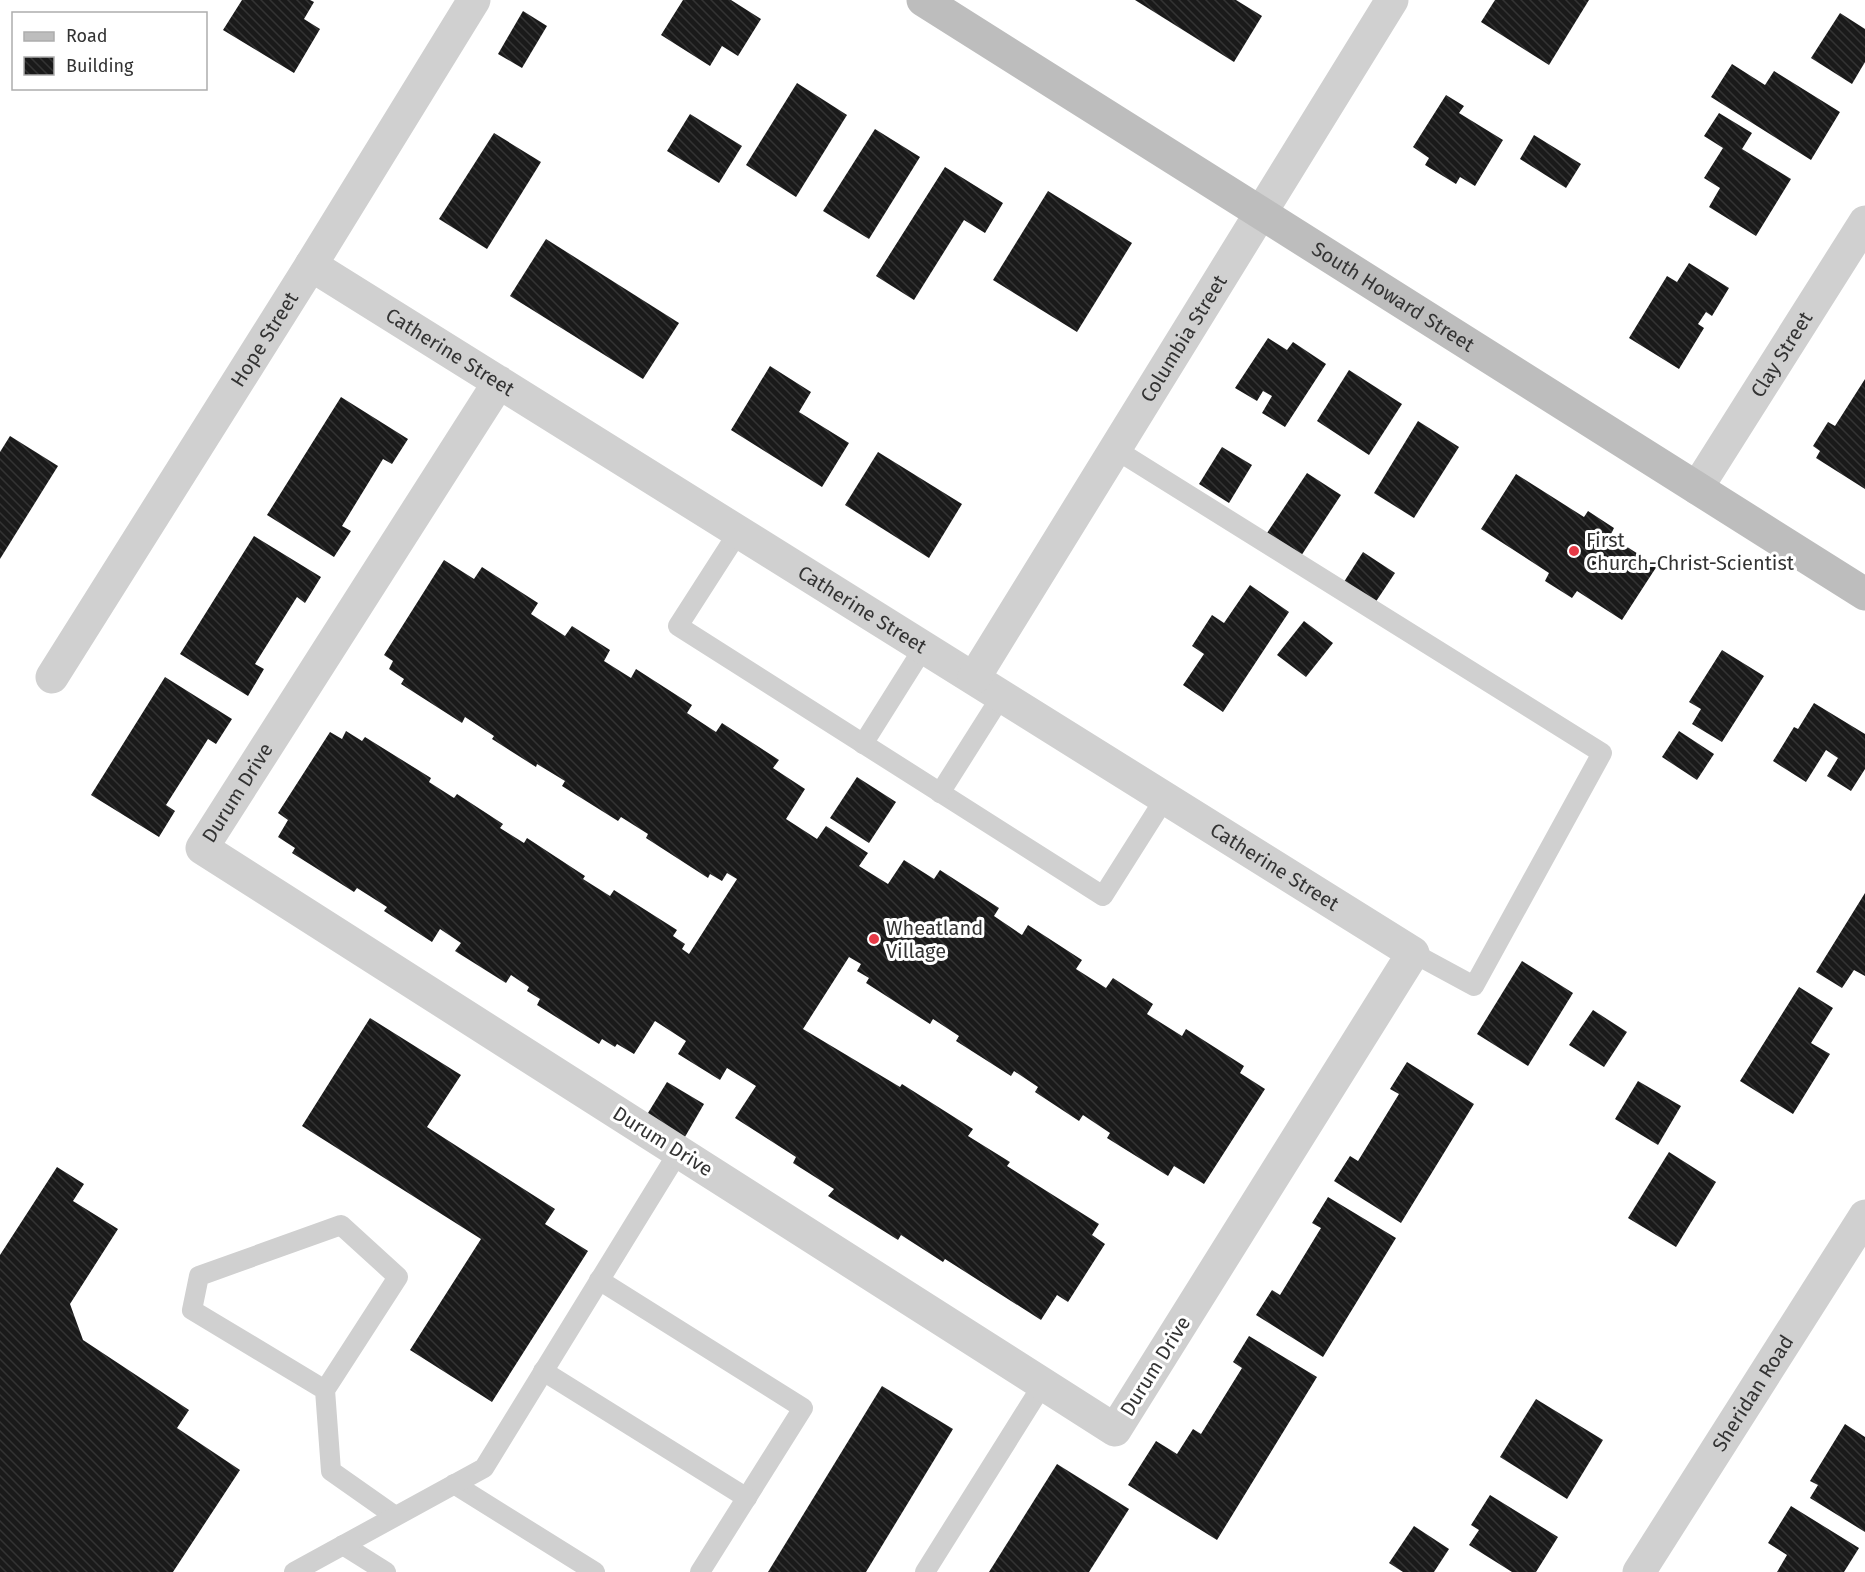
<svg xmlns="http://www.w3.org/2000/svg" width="1865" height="1572" font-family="'Fira Sans',sans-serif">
  <defs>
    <pattern id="building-back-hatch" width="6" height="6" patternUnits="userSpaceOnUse" patternTransform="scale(1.5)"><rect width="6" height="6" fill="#1a1a1a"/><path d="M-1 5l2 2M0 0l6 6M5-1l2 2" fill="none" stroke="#333"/></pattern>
  </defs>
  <rect width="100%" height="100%" fill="#fff"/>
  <!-- building -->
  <g fill="url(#building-back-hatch)">
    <path d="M242 0H310L314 2 304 19 320 29 294 73 223 30Z"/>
    <path d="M683 0H731L761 19 738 56 722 46 710 66 661 35Z"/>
    <path d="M1135 0H1236L1262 16 1234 62Z"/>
    <path d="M1495 0H1589L1549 65 1481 22Z"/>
    <path d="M523 11 547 26 522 68 498 54Z"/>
    <path d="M1840 13 1865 29V62L1852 84 1811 58Z"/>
    <path d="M1732 64 1765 85 1774 71 1840 112 1811 160 1711 97Z"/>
    <path d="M797 83 847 115 796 197 746 165Z"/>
    <path d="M1446 95 1464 106 1459 113 1503 140 1475 186 1460 177 1456 184 1425 165 1429 158 1413 147Z"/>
    <path d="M1719 113 1752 133 1742 149 1791 179 1756 236 1709 207 1720 188 1704 178 1723 148 1704 136Z"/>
    <path d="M690 114 742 146 719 183 667 151Z"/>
    <path d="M875 129 920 157 869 239 823 211Z"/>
    <path d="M494 133 541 162 487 249 439 219Z"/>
    <path d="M1534 135 1581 164 1566 188 1520 159Z"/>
    <path d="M945 167 1003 203 985 233 964 220 914 300 876 276Z"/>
    <path d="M1048 191 1132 243 1077 332 993 280Z"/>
    <path d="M546 239 679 323 643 379 510 296Z"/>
    <path d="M1689 263 1729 288 1712 316 1706 312 1698 324 1704 328 1679 369 1629 338 1667 276 1677 282Z"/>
    <path d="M1268 338 1287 350 1293 342 1326 364 1285 427 1262 413 1272 396 1263 391 1257 401 1235 388Z"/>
    <path d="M770 366 811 392 799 412 849 443 822 487 731 430Z"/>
    <path d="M1349 370 1402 404 1369 455 1317 421Z"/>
    <path d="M1865 379V489L1816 458 1820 451 1813 446 1828 422 1835 426Z"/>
    <path d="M341 397 408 439 392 464 383 459 342 526 351 531 334 557 267 515Z"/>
    <path d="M1418 421 1459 447 1414 518 1374 493Z"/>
    <path d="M10 436 58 466 0 559V452Z"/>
    <path d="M1222 447 1252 465 1229 503 1199 484Z"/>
    <path d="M878 452 962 504 929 558 845 505Z"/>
    <path d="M1307 473 1341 495 1299 559 1265 536Z"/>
    <path d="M1516 474 1584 517 1588 511 1614 528 1610 536 1657 566 1622 620 1577 591 1572 598 1545 581 1549 573 1481 529Z"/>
    <path d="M254 536 321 577 305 603 297 597 255 664 264 669 248 696 180 654Z"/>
    <path d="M1363 552 1395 573 1373 606 1342 585Z"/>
    <path d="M444 560 474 579 482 567 538 603 531 614 565 636 572 626 610 650 604 661 631 678 636 669 692 705 687 713 716 732 722 723 779 760 773 768 805 789 786 819 817 839 826 826 868 853 859 866 888 884 904 860 934 879 940 870 999 908 994 916 1022 935 1028 925 1082 960 1076 969 1106 988 1113 978 1153 1004 1147 1014 1182 1036 1186 1029 1244 1066 1240 1073 1265 1089 1204 1184 1174 1166 1168 1176 1107 1138 1110 1133 1083 1115 1079 1121 1035 1092 1038 1087 1014 1071 1011 1076 956 1041 959 1036 933 1019 930 1024 866 983 869 978 857 971 861 964 849 957 803 1029 900 1087 902 1084 973 1129 968 1136 1010 1162 1007 1166 1099 1224 1092 1235 1105 1244 1068 1302 1057 1295 1041 1320 945 1259 943 1262 901 1235 898 1240 828 1196 834 1189 793 1163 796 1157 735 1118 756 1086 727 1068 720 1080 678 1054 686 1041 655 1021 634 1054 617 1044 615 1047 602 1039 599 1044 537 1005 540 999 527 991 529 987 511 975 506 983 455 951 461 943 440 929 432 942 384 911 387 907 357 888 354 892 292 853 295 848 278 837 288 820 278 813 330 732 342 739 346 731 362 741 365 737 431 778 429 782 454 798 457 794 503 824 500 828 524 843 527 838 585 876 583 879 610 896 614 890 677 930 673 936 685 944 682 949 689 954 737 879 727 873 722 881 710 874 708 878 646 838 648 834 621 817 618 821 562 786 565 781 537 764 536 767 492 739 494 736 465 717 462 723 401 684 404 679 389 669 393 661 384 655Z"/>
    <path d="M1250 585 1289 612 1223 712 1183 685 1204 654 1192 646 1212 615 1224 623Z"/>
    <path d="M1304 621 1333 643 1306 677 1277 655Z"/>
    <path d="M1722 650 1764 676 1722 742 1692 724 1701 709 1689 702Z"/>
    <path d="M165 677 232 719 216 744 208 739 166 805 175 811 159 837 91 795Z"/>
    <path d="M1814 703 1865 734V769L1851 791 1827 776 1838 758 1826 750 1806 782 1773 761 1794 727 1798 729Z"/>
    <path d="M1679 731 1714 754 1697 780 1662 757Z"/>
    <path d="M857 777 896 802 869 843 830 818Z"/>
    <path d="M1865 893V976L1854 970 1842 988 1816 972Z"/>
    <path d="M1522 961 1573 993 1528 1066 1477 1034Z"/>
    <path d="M1799 987 1833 1008 1811 1043 1830 1054 1793 1114 1740 1081Z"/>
    <path d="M1593 1010 1627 1032 1604 1067 1569 1045Z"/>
    <path d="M370 1018 461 1075 427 1127 555 1209 545 1224 588 1251 492 1402 410 1350 481 1239 302 1126Z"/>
    <path d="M1407 1062 1474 1104 1401 1223 1334 1181 1350 1156 1358 1161 1399 1094 1390 1089Z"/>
    <path d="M1638 1081 1681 1106 1658 1145 1615 1119Z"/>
    <path d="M667 1082 704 1104 678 1149 640 1126Z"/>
    <path d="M1669 1152 1716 1182 1676 1247 1628 1218Z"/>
    <path d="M57 1167 84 1184 73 1201 118 1229 70 1304 83 1340 189 1410 177 1428 240 1470 173 1572H0V1255Z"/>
    <path d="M1328 1197 1396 1238 1323 1357 1256 1315 1272 1290 1280 1295 1321 1228 1312 1223Z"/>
    <path d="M1249 1336 1317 1377 1217 1540 1128 1485 1156 1441 1177 1454 1193 1429 1201 1434 1242 1368 1233 1362Z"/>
    <path d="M882 1386 953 1429 866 1572H768Z"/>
    <path d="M1536 1399 1603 1440 1567 1499 1500 1457Z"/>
    <path d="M1845 1424 1865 1437V1532L1810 1498 1818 1485 1810 1481Z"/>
    <path d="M1057 1464 1129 1509 1089 1572H989Z"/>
    <path d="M1490 1495 1558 1537 1536 1572H1512L1469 1545 1479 1530 1471 1525Z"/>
    <path d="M1791 1506 1859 1548 1844 1572H1777L1787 1555 1768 1543Z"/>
    <path d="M1414 1526 1449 1549 1434 1572H1403L1389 1563Z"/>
  </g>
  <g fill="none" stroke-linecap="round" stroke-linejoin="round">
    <!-- service -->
    <g stroke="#d0d0d0" stroke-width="20">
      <path d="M1115 449 1602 753 1474 986 1413 953"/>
      <path d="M739 531 678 626 1103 896 1165 798"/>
      <path d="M863 744 924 647"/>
      <path d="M940 793 1002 695"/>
      <path d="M599 1280 803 1408 700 1572"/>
      <path d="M543 1371 747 1498"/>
      <path d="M325 1390 192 1310 199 1276 341 1225 398 1277 325 1390 331 1471 395 1516"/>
      <path d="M454 1484 595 1572"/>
      <path d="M343 1545 386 1572"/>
      <path d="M294 1572 484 1468 679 1151"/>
      <path d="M925 1572 1043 1384"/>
    </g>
    <!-- minor -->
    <g stroke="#d0d0d0" stroke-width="33">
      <path id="s1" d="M311 265 1413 953 1115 1430 202 848 499 382"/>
      <path id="s2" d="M1697 488 1865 222"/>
      <path id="s3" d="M52 677 311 265 474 0"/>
      <path id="s4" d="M974 678 1392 0"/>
    </g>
    <!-- tertiary -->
    <path stroke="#d0d0d0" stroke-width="33" id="s5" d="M1639 1572 1865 1216"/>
    <!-- secondary -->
    <path stroke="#bdbdbd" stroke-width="33" id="s6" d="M923 0 1865 594"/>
  </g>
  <!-- markers -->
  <g fill="#e63946" stroke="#fff" stroke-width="2">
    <circle cx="1574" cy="551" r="6"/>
    <circle cx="874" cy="939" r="6"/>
  </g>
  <g text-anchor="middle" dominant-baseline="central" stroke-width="6" stroke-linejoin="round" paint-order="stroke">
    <!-- street labels -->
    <g font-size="20" fill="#333" stroke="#fff">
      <text stroke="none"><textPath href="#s6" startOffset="556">South Howard Street</textPath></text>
      <text stroke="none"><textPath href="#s3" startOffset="399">Hope Street</textPath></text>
      <text stroke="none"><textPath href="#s4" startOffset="399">Columbia Street</textPath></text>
      <text stroke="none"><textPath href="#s1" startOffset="164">Catherine Street</textPath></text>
      <text stroke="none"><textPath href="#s2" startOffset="158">Clay Street</textPath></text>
      <text stroke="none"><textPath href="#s1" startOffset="650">Catherine Street</textPath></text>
      <text stroke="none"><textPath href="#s1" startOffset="3010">Durum Drive</textPath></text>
      <text stroke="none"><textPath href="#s1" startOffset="1136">Catherine Street</textPath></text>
      <text transform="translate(663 1141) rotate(32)">Durum Drive</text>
      <text transform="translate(1155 1366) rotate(-58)">Durum Drive</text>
      <text stroke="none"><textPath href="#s5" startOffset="212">Sheridan Road</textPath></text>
    </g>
    <!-- poi labels -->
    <g font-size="20" fill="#333" stroke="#fff" text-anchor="start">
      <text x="1586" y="540">First<tspan x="1586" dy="23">Church-Christ-Scientist</tspan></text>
      <text x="886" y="928">Wheatland<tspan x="886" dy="23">Village</tspan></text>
    </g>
  </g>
  <!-- legend -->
  <rect x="12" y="12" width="195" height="78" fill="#ffffff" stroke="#adadad" stroke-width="1.5"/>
  <rect x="24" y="32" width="30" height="9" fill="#bdbdbd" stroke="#adadad" stroke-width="1.5"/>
  <text x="66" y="42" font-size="18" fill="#333333">Road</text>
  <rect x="24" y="57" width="30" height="18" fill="url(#building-back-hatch)" stroke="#adadad" stroke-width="1.5"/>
  <text x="66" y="72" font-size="18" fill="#333333">Building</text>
</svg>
